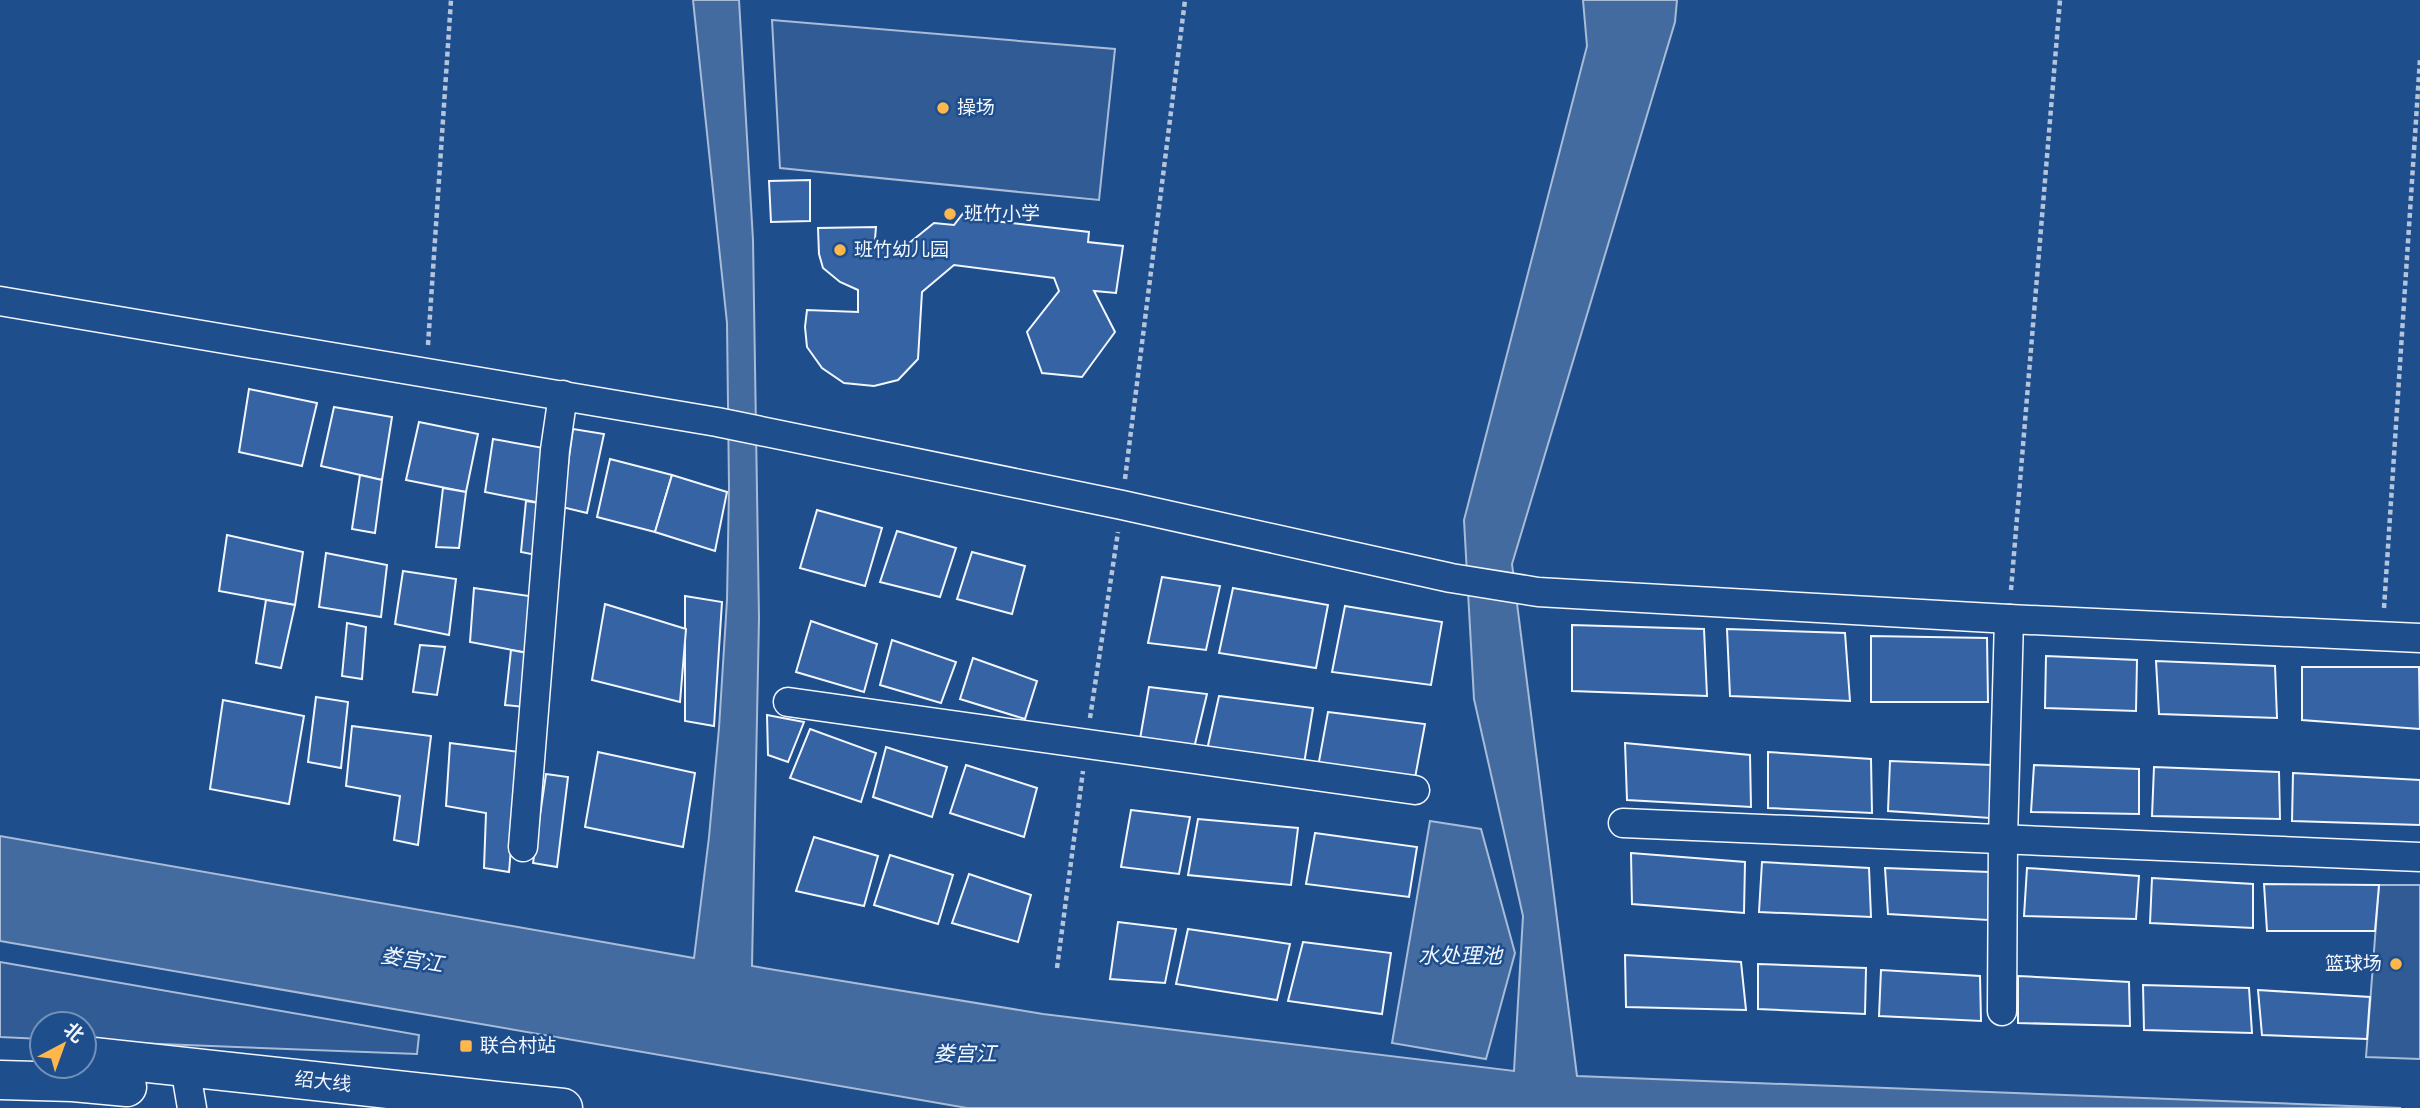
<svg xmlns="http://www.w3.org/2000/svg" width="2420" height="1108" font-family="Signika,'Noto Sans SC',sans-serif">
  <rect width="100%" height="100%" fill="#1f4e8c"/>
  <!-- built -->
  <g fill="#305b95" stroke="#a8bbd7" stroke-width="2">
    <path d="M772 20 1115 49 1099 200 780 168Z"/>
    <path d="M2379 885H2420V1059L2366 1057Z"/>
    <path d="M0 962 419 1035 417 1054 84 1041V1024H42V1039L0 1037Z"/>
  </g>
  <!-- water -->
  <g fill="#446ba0" stroke="#a8bbd7" stroke-width="2">
    <path d="M693 0H739L753 240 759 618 752 966 1043 1014 1514 1071 1523 916 1474 699 1464 520 1587 46 1583 0H1677L1675 22 1512 564 1577 1076 2401 1108H967L0 941V836L694 958 709 837 719 728 727 600 729 487 727 323Z"/>
    <path d="M1430 821 1481 829 1515 953 1486 1059 1392 1043Z"/>
  </g>
  <!-- building -->
  <g fill="#3563a3" stroke="#f2f6ff" stroke-width="2">
    <path d="M810 180V221L771 222 769 181Z"/>
    <path d="M968 207H977V219L1089 232 1088 242 1123 246 1116 293 1094 291 1115 332 1082 377 1042 373 1027 332 1059 291 1054 278 954 265 922 292 918 359 898 380 874 386 844 383 822 368 807 347 805 327 807 310 858 312V290L840 282 823 268 819 254 818 228 876 227 875 239 893 256 934 223 954 225Z"/>
    <path d="M249 389 317 403 302 466 239 452Z"/>
    <path d="M334 407 392 417 382 480 321 466Z"/>
    <path d="M419 422 478 434 466 492 406 480Z"/>
    <path d="M573 429 604 434 587 513 562 507Z"/>
    <path d="M493 439 555 450 551 505 485 492Z"/>
    <path d="M610 459 672 475 655 532 597 517Z"/>
    <path d="M360 475 382 480 375 533 352 529Z"/>
    <path d="M672 475 727 492 715 551 655 532Z"/>
    <path d="M443 488 466 492 459 548 436 547Z"/>
    <path d="M526 501 551 505 546 557 521 552Z"/>
    <path d="M817 510 882 528 865 586 800 568Z"/>
    <path d="M897 531 956 548 940 597 880 582Z"/>
    <path d="M227 535 303 552 295 605 219 591Z"/>
    <path d="M972 552 1025 566 1012 614 957 599Z"/>
    <path d="M326 553 387 565 381 617 319 607Z"/>
    <path d="M403 571 456 579 449 635 395 624Z"/>
    <path d="M1162 577 1220 586 1206 650 1148 643Z"/>
    <path d="M474 588 543 598 539 655 470 642Z"/>
    <path d="M1233 588 1328 605 1316 668 1219 653Z"/>
    <path d="M685 596 722 602 714 726 685 721Z"/>
    <path d="M266 600 295 605 281 668 256 663Z"/>
    <path d="M605 604 686 629 680 702 592 680Z"/>
    <path d="M1345 606 1442 622 1431 685 1332 672Z"/>
    <path d="M811 621 877 644 864 692 796 672Z"/>
    <path d="M347 623 366 627 362 679 342 676Z"/>
    <path d="M1572 625 1704 629 1707 696 1572 691Z"/>
    <path d="M1727 629 1845 633 1850 701 1730 696Z"/>
    <path d="M1871 636 1987 638 1988 702H1871Z"/>
    <path d="M892 640 956 662 941 703 880 685Z"/>
    <path d="M420 645 445 647 437 695 413 692Z"/>
    <path d="M511 650 527 653 524 707 505 705Z"/>
    <path d="M2046 656 2137 660 2136 711 2045 708Z"/>
    <path d="M973 658 1037 681 1025 719 960 699Z"/>
    <path d="M2156 661 2275 666 2277 718 2159 714Z"/>
    <path d="M2302 667H2419L2420 729 2302 720Z"/>
    <path d="M1149 687 1207 694 1194 748 1140 739Z"/>
    <path d="M1219 696 1313 708 1304 764 1207 750Z"/>
    <path d="M316 697 348 702 341 768 308 762Z"/>
    <path d="M223 700 304 716 289 804 210 789Z"/>
    <path d="M1328 712 1425 724 1415 778 1318 767Z"/>
    <path d="M767 715 804 722 788 762 768 755Z"/>
    <path d="M352 726 431 736 418 845 394 840 400 796 346 786Z"/>
    <path d="M810 729 876 753 861 802 790 778Z"/>
    <path d="M450 743 519 752 509 872 484 868 486 813 446 806Z"/>
    <path d="M1625 743 1750 755 1751 807 1627 800Z"/>
    <path d="M886 747 947 767 932 817 873 797Z"/>
    <path d="M598 752 695 773 683 847 585 827Z"/>
    <path d="M1768 752 1871 759 1872 813 1768 808Z"/>
    <path d="M1890 761 1991 765 1990 818 1888 811Z"/>
    <path d="M966 765 1037 788 1024 837 950 813Z"/>
    <path d="M2034 765 2139 769V814L2031 812Z"/>
    <path d="M2154 767 2279 772 2280 819 2152 816Z"/>
    <path d="M2293 773 2420 780V825L2292 821Z"/>
    <path d="M546 774 568 777 557 867 533 863Z"/>
    <path d="M1131 810 1190 817 1179 874 1121 867Z"/>
    <path d="M1198 819 1298 828 1291 885 1188 875Z"/>
    <path d="M1315 833 1417 847 1409 897 1306 884Z"/>
    <path d="M814 837 878 856 864 906 796 891Z"/>
    <path d="M1631 853 1745 862 1744 913 1632 904Z"/>
    <path d="M890 855 953 875 938 924 874 905Z"/>
    <path d="M1762 862 1869 868 1871 917 1759 912Z"/>
    <path d="M1885 868 1989 872 1988 920 1888 914Z"/>
    <path d="M2027 868 2139 876 2136 919 2024 916Z"/>
    <path d="M969 874 1031 895 1018 942 952 923Z"/>
    <path d="M2152 878 2253 884V928L2150 923Z"/>
    <path d="M2264 884 2379 885 2375 931H2267Z"/>
    <path d="M1118 922 1176 929 1165 983 1110 979Z"/>
    <path d="M1188 929 1290 944 1277 1000 1176 984Z"/>
    <path d="M1303 942 1391 953 1382 1014 1288 1001Z"/>
    <path d="M1625 955 1741 962 1746 1010 1626 1007Z"/>
    <path d="M1758 964 1866 968 1865 1014 1758 1009Z"/>
    <path d="M1881 970 1980 976 1981 1021 1879 1016Z"/>
    <path d="M2018 976 2129 982 2130 1026 2018 1023Z"/>
    <path d="M2143 985 2249 988 2252 1033 2144 1030Z"/>
    <path d="M2258 990 2370 997 2367 1039 2262 1035Z"/>
  </g>
  <g fill="none" stroke-linecap="round" stroke-linejoin="round">
    <!-- street casing -->
    <g stroke="#f2f6ff" stroke-width="31">
      <g id="street">
        <path d="M0 301 717 422 1122 505 1451 578 1538 592 2009 619 2420 638"/>
        <path d="M788 702 1415 790"/>
        <path d="M1623 823 2420 857"/>
        <path d="M523 847 555 450 563 395"/>
        <path d="M2002 1011 2003 839 2009 619"/>
        <path d="M185 1067 192 1108"/>
      </g>
    </g>
    <!-- primary casing -->
    <g stroke="#f2f6ff" stroke-width="41">
      <g id="primary">
        <path d="M84 1056 563 1108"/>
        <path d="M0 1080 73 1082 127 1087"/>
      </g>
    </g>
    <!-- path -->
    <g stroke="#b3c4dc" stroke-width="4.5" stroke-dasharray="5 3.5" stroke-linecap="butt">
      <path d="M428 345 451 0"/>
      <path d="M1125 479 1185 0"/>
      <path d="M2011 590 2060 0"/>
      <path d="M2384 608 2420 59"/>
      <path d="M1090 718 1118 532"/>
      <path d="M1057 968 1083 771"/>
    </g>
    <!-- street -->
    <use href="#street" stroke="#1f4e8c" stroke-width="28"/>
    <!-- primary -->
    <use href="#primary" stroke="#1f4e8c" stroke-width="38"/>
  </g>
  <!-- markers -->
  <g fill="#ffb74d" stroke="#1f4e8c" stroke-width="2.5">
    <circle cx="943" cy="108" r="7"/>
    <circle cx="950" cy="214" r="7"/>
    <circle cx="840" cy="250" r="7"/>
    <circle cx="2396" cy="964" r="7"/>
    <rect x="459" y="1039" width="14" height="14" rx="3.5"/>
  </g>
  <g text-anchor="middle" dominant-baseline="central" stroke-width="5" stroke-linejoin="round" paint-order="stroke">
    <!-- poi labels -->
    <g font-size="19" fill="#f2f6ff" stroke="#1f4e8c" text-anchor="start">
      <text x="957" y="108">操场</text>
      <text x="964" y="214">班竹小学</text>
      <text x="854" y="250">班竹幼儿园</text>
      <text x="2382" y="964" text-anchor="end">篮球场</text>
      <text x="480" y="1046">联合村站</text>
    </g>
    <!-- street labels -->
    <g font-size="19" fill="#f2f6ff" stroke="#1f4e8c">
      <text transform="translate(323 1082) rotate(6)">绍大线</text>
    </g>
    <!-- water labels -->
    <g font-size="21" font-style="italic" fill="#f2f6ff" stroke="#1f4e8c">
      <text x="1460" y="956">水处理池</text>
      <text transform="translate(412 960) rotate(9)">娄宫江</text>
      <text x="965" y="1054">娄宫江</text>
    </g>
  </g>
  <!-- north arrow -->
  <g transform="translate(63 1045) rotate(41)"><circle r="33" fill="#1f4e8c" stroke="#7391ba" stroke-width="2"/>
  <path d="M0-5L12 26L0 18L-12 26Z" fill="#ffb74d"/>
  <text y="-10" font-size="19" font-weight="bold" text-anchor="middle" fill="#f2f6ff">北</text>
  </g>
</svg>
